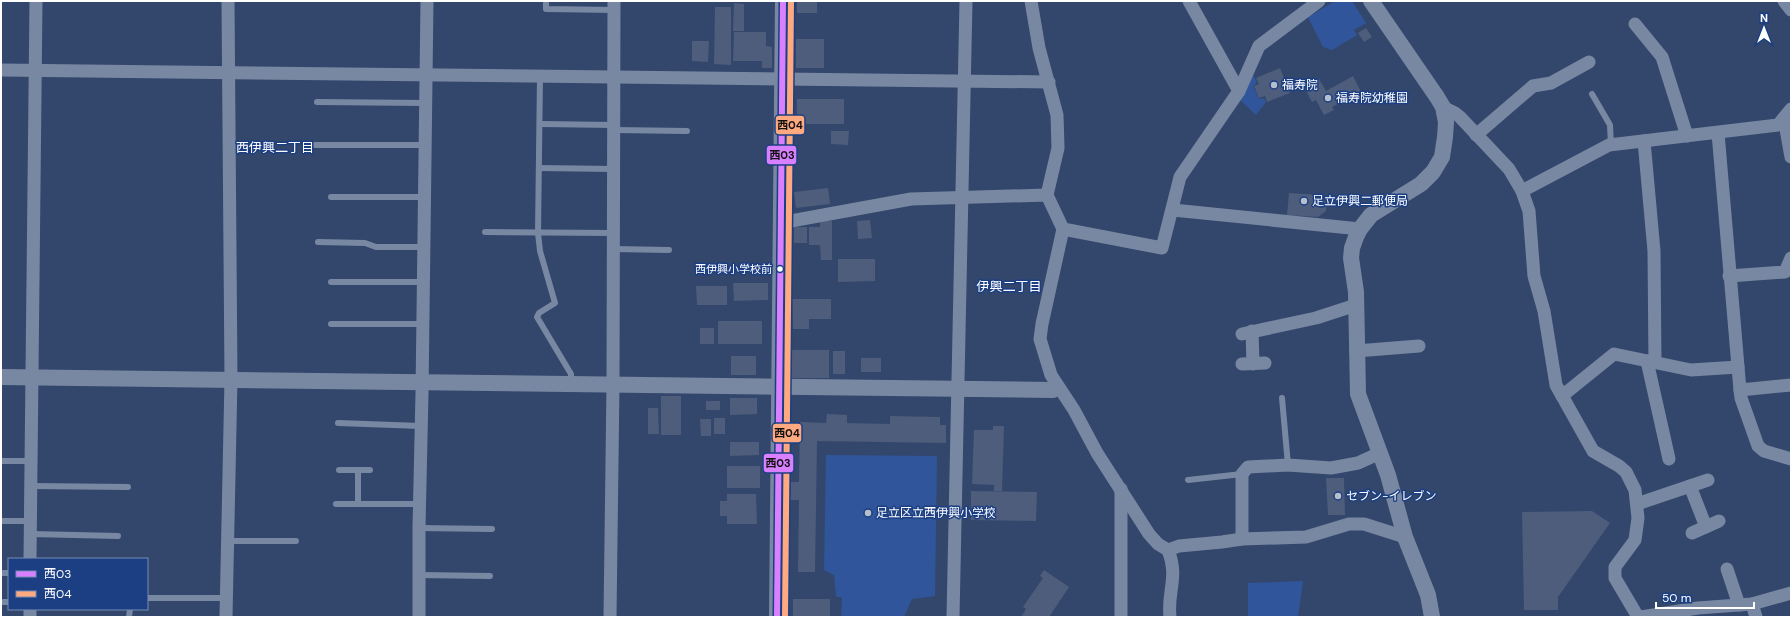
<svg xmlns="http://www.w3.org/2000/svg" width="1792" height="618" font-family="'DM Sans','Noto Sans JP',sans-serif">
  <rect width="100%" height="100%" fill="#33476c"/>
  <!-- green -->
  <g fill="#30559b">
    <path d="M1335 1H1352L1366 23 1354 30 1357 35 1332 50 1323 47 1308 17Z"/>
    <path d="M1253 74 1257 83 1253 86 1259 99 1264 98 1266 102 1256 115 1240 100Z"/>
    <path d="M826 455 937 456 935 596 912 599 904 617H841L842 597H836L834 575 824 570Z"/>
    <path d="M1303 581 1298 617H1248V583Z"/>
  </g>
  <!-- building -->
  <g fill="#4d5d7b">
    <rect x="797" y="1" width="20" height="12"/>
    <path d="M734 3 744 4V31H733Z"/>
    <path d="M715 7H731V65L714 64Z"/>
    <path d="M1366 28 1372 37 1364 42 1358 33Z"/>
    <path d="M734 32H766V46L772 47V68H762V61H733Z"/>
    <rect x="796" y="39" width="28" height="29"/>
    <path d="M692 41H709L708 62 692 61Z"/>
    <path d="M1280 68 1290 93 1267 102 1265 96 1259 98 1254 86 1259 84 1256 78Z"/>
    <path d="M1353 76 1361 92 1332 107 1334 110 1324 115 1316 100 1312 102 1304 87 1319 79 1326 91Z"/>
    <rect x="797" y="99" width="47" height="25"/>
    <path d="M831 131H849L848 145 831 144Z"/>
    <path d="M828 188 830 204 796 208 794 192Z"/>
    <path d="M1289 193 1319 195V198L1325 201 1326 204V211L1318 217 1287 215Z"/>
    <path d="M870 220 872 238 858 239 857 221Z"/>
    <path d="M820 221H832V260H821L820 245H809V227H820Z"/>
    <rect x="794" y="227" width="13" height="16"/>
    <path d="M838 259H875V281L838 282Z"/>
    <path d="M733 283H768V300L734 301Z"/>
    <path d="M696 286H727V305H697Z"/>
    <path d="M792 299H831V319H809V329H793Z"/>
    <rect x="718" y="321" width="44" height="23"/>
    <rect x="700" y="328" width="14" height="16"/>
    <rect x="790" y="350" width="39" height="28"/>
    <rect x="833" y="351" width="12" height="23"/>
    <rect x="731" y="356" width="25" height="19"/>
    <rect x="861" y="358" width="20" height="14"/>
    <rect x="661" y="396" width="20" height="39"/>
    <path d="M730 398H757V414L730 415Z"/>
    <rect x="706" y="401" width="14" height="9"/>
    <path d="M648 408H658L659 434H648Z"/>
    <path d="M827 414 847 415V423L890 424V416L940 417V425H946V443L817 441 815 572H798L799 500H790L791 482H799L800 422 826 423Z"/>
    <rect x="714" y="418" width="11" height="16"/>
    <path d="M700 419H711V436H701Z"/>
    <path d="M993 426H1004L1002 491H994V485L972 484 974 430H993Z"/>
    <path d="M730 442H759V455L730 456Z"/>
    <rect x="727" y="466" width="33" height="22"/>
    <path d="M1326 478H1344L1345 515H1328Z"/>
    <path d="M971 491 1037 492 1036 521 971 520Z"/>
    <path d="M727 494H756L757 524H727V516H720V501H727Z"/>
    <path d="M1592 511 1610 523 1558 597V610H1524L1522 512Z"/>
    <path d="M1044 570 1069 587 1049 617H1021L1026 609 1023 607 1043 578 1040 576Z"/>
    <rect x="793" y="599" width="37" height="18"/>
  </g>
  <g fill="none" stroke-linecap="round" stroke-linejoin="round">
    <!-- service -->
    <g stroke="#7988a2" stroke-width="6">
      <path d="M546 1V9L614 10"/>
      <path d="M540 76 538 233 540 251 555 303 539 313 537 317 571 374V383"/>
      <path d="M1592 94 1610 125 1611 145"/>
      <path d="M317 102 425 103"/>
      <path d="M540 124 614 125"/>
      <path d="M614 130 687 131"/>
      <path d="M315 145H425"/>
      <path d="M539 168 614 169"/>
      <path d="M331 197H424"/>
      <path d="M485 232 613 233"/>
      <path d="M318 242 365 243 376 247H424"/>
      <path d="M613 249 669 250"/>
      <path d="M331 282H423"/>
      <path d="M331 324H423"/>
      <path d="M1282 398 1288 465"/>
      <path d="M338 423 421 426"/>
      <path d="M1 461H32"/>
      <path d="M339 470H370"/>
      <path d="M1188 480 1242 474"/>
      <path d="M31 486 128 487"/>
      <path d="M336 504H419"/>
      <path d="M358 504V470"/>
      <path d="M1 521H31"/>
      <path d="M419 528 492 529"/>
      <path d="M31 534 118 536"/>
      <path d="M226 541H296"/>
      <path d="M1 573H9"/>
      <path d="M419 575 490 576"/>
      <path d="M147 598H226"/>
      <path d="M1 602H9"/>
      <path d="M129 617 130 609"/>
    </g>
    <!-- minor -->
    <g stroke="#7988a2" stroke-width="13">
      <path d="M1031 1 1039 48 1057 115 1058 148 1047 195"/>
      <path d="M1784 1 1791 10"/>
      <path d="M1635 24 1662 57 1687 136"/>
      <path d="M1 70 1049 82"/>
      <path d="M1239 91 1259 46 1319 1"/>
      <path d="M1443 107 1455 113 1460 117 1509 169 1522 191 1529 211 1534 276 1544 311 1556 385 1593 451 1619 466 1626 472 1635 490 1638 518 1635 540 1615 567V578L1638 617"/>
      <path d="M1784 118 1791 157"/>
      <path d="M1718 133 1740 390 1741 398 1758 446 1764 451 1791 459"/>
      <path d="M1476 135 1533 86 1551 83 1589 62"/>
      <path d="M1644 141 1654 251 1655 362"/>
      <path d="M1522 191 1609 145 1778 125 1791 109"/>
      <path d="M1173 210 1360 229"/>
      <path d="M780 223 911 199 1047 195 1063 229 1162 248 1180 177 1239 91 1189 1"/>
      <path d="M1063 229 1042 324 1040 339 1051 375 1074 410 1097 453 1149 534 1158 544 1168 550 1179 546 1222 542 1242 539 1306 537 1349 524H1364L1405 537"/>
      <path d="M1729 276 1785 272 1791 258"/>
      <path d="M1252 331 1253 364"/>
      <path d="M1242 334 1316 318 1356 305"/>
      <path d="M1356 351 1419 346"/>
      <path d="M1647 361 1669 459"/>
      <path d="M1242 364 1265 363"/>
      <path d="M1740 390 1791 385"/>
      <path d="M1562 396 1614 354 1691 370 1738 367"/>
      <path d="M1690 486 1706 527"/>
      <path d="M1121 489V617"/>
      <path d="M1637 504 1708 480"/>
      <path d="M1692 533 1719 521"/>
      <path d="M1242 539V474L1248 467 1288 465 1331 468 1358 463 1380 453"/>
      <path d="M1168 550C1179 578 1167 591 1170 617"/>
      <path d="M30 559 36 1"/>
      <path d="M1727 569 1739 605"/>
      <path d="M1752 604 1756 617"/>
      <path d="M30 617V609"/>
      <path d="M226 617 231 379 228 1"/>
      <path d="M419 617V528L422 393 427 1"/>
      <path d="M610 617 613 384 614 1"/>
      <path d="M953 617 966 1"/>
      <path d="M1641 617 1698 608 1752 604 1791 593"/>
    </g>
    <!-- tertiary -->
    <g stroke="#7988a2" stroke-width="16">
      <path d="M1371 1 1437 97 1443 107 1446 122 1445 137 1442 157 1433 172 1421 184 1371 215 1360 229 1356 237 1352 248 1351 258 1356 292 1358 394 1388 475 1405 537 1428 595 1432 617"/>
      <path d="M1 377 1053 390"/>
      <path d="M777 617 783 1"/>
    </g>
    <!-- bus-1 casing -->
    <g stroke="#1c3f83" stroke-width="9">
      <path id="bus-1" d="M777 617 783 1"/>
    </g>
    <!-- bus-2 casing -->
    <g stroke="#1c3f83" stroke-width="9">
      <path id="bus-2" d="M785 617 791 1"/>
    </g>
    <!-- bus-1 -->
    <use href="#bus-1" stroke="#d880ff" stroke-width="6"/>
    <!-- bus-2 -->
    <use href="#bus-2" stroke="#ffa980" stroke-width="6"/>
  </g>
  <!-- markers -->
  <g fill="#b8bfcc" stroke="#1c3f83" stroke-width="1.5">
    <circle cx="1274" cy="85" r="4"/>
    <circle cx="1328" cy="98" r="4"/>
    <circle cx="1304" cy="201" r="4"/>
    <circle cx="1338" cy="496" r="4"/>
    <circle cx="868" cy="513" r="4"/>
  </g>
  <circle fill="#fff" stroke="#1c3f83" stroke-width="1.5" cx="780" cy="269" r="3.5"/>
  <g text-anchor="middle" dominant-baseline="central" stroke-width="3" stroke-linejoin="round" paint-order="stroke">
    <!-- bus labels -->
    <g font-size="11" fill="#fff" stroke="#1c3f83" text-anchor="end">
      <text x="772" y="269">西伊興小学校前</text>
    </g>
    <!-- poi labels -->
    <g font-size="12" fill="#fff" stroke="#1c3f83" text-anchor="start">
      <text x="1282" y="85">福寿院</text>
      <text x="1336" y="98">福寿院幼稚園</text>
      <text x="1312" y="201">足立伊興二郵便局</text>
      <text x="1346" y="496">セブン-イレブン</text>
      <text x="876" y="513">足立区立西伊興小学校</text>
    </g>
    <!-- neighbourhood labels -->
    <g font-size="13" fill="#fff" stroke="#1c3f83">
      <text x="275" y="147">西伊興二丁目</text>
      <text x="1009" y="286">伊興二丁目</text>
    </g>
  </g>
  <g stroke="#1c3f83" stroke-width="1.5">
    <rect x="775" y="115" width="30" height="20" rx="4" fill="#ffa980"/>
    <rect x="766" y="145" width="31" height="20" rx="4" fill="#d880ff"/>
    <rect x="772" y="423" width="30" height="20" rx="4" fill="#ffa980"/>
    <rect x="763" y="453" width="31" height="20" rx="4" fill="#d880ff"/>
  </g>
  <g font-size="11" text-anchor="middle" font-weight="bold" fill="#111">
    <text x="790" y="129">西04</text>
    <text x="782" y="159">西03</text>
    <text x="787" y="437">西04</text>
    <text x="778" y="467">西03</text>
  </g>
  <!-- border -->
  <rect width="1792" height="618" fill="none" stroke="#ffffff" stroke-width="4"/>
  <!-- legend -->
  <rect x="8" y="558" width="140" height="52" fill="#1c3f83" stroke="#778cb5"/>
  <rect x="16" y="571" width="20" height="6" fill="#d880ff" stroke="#778cb5"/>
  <text x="44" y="578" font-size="12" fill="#ffffff">西03</text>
  <rect x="16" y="591" width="20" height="6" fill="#ffa980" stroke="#778cb5"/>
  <text x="44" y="598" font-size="12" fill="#ffffff">西04</text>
  <!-- north arrow -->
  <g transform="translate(1764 28)" stroke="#1c3f83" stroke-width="3" paint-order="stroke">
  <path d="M0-3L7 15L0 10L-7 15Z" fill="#ffffff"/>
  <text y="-6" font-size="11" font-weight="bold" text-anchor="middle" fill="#ffffff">N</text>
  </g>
  <!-- scale -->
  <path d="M1656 602v6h98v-6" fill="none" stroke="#ffffff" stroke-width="2"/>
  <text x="1662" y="602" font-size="12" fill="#ffffff" stroke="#1c3f83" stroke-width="3" paint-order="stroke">50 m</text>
</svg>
